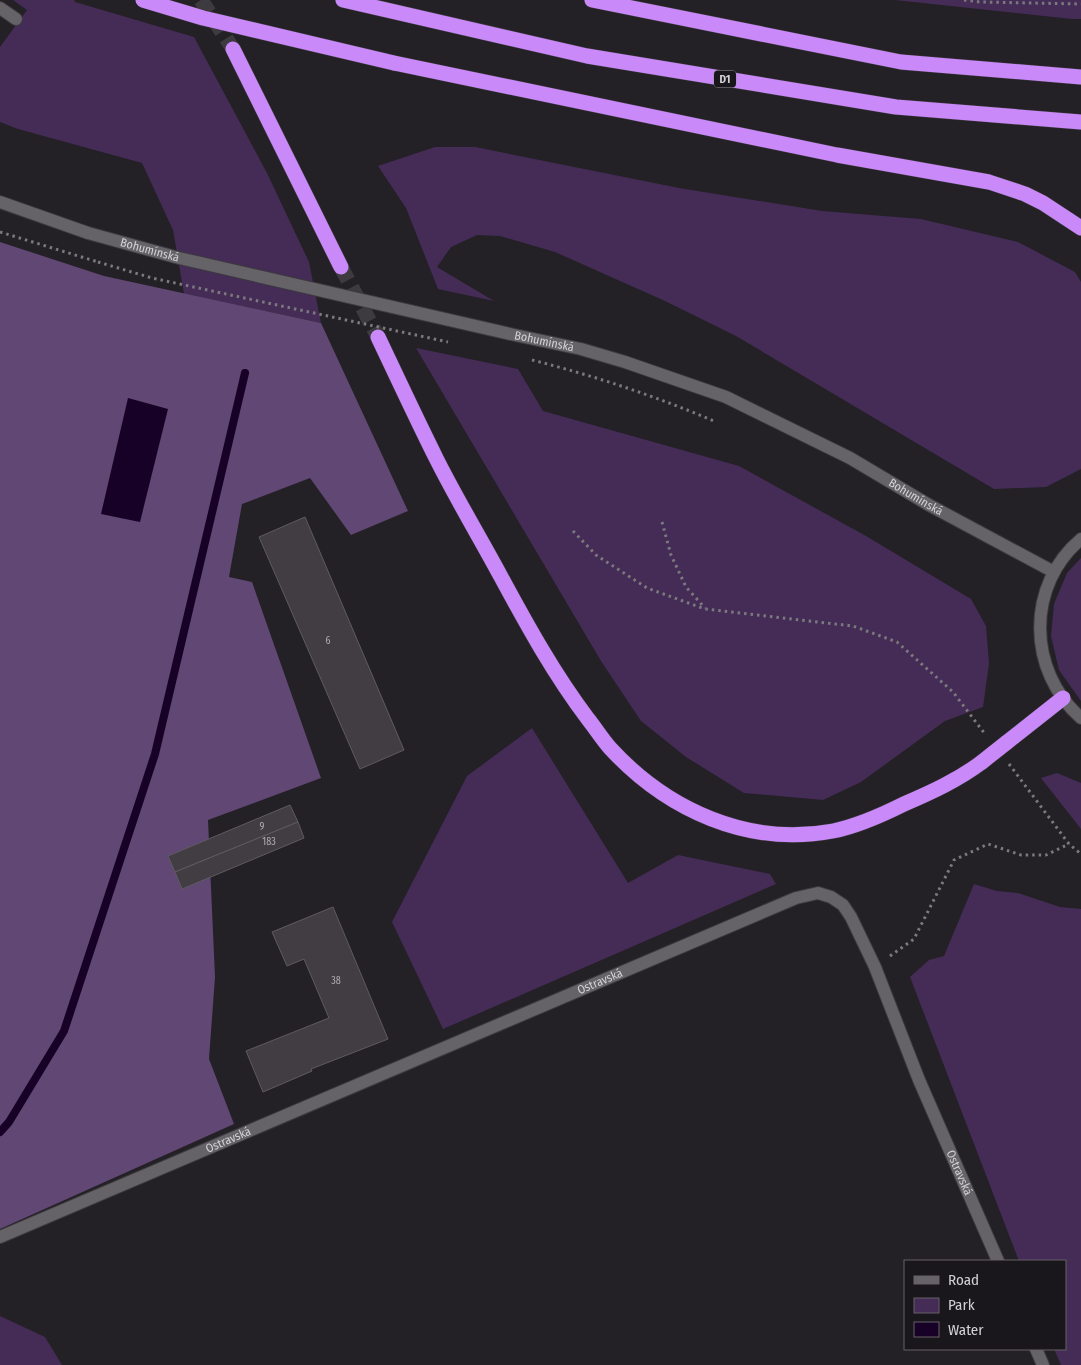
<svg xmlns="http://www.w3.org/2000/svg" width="1081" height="1365" font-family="'Fira Sans Condensed',sans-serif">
  <rect width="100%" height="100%" fill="#232026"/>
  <!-- green -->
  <g fill="#442c56">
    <path d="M13 0H74L75 2 194 37 267 173 309 262 321 323 184 294 173 230 142 163 18 129 0 122V47L27 10Z"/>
    <path d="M895 0H1081V19H1072Z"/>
    <path d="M435 147H475L679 188 822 211 921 219 1018 242 1075 272 1081 282V469L1046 487 994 489 736 336 665 301 555 252 500 236 477 235 451 247 437 267 494 301 438 289 406 208 378 166Z"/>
    <path d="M416 348 518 369 543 411 739 466 866 536 971 599 986 626 989 663 983 707 945 721 861 782 823 800 744 793 686 757 641 721 601 661Z"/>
    <path d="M1081 558V701L1059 670 1051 636 1054 604 1067 573Z"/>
    <path d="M532 728 628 883 678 855 770 874 776 884 443 1029 392 922 467 776Z"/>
    <path d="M1057 773 1081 783V829L1041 778Z"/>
    <path d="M974 884 997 891 1018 893 1060 907 1081 909V1365H1061L1054 1349H1065V1261H1019L910 977 929 960 944 956Z"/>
    <path d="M0 1316 45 1337 62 1365H0Z"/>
  </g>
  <!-- forest -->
  <path fill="#614774" d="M0 242 104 276 321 323 408 511 351 535 310 478 242 504 229 577 252 582 321 778 208 820 215 977 209 1059 234 1124 0 1229Z"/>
  <!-- water -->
  <path fill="#180126" d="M128 398 168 409 140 522 101 514Z"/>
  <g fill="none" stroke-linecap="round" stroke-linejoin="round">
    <!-- stream -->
    <path stroke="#180126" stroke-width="8" d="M0 1132 9 1122 64 1031 155 754 245 373"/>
  </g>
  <!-- building -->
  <g fill="#413d43" stroke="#5e5b61">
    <path d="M305 517 404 750 360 769 259 537Z"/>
    <path d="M290 805 298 822 175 872 168 856Z"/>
    <path d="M298 822 304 838 182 889 175 872Z"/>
    <path d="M333 907 388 1039 311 1069 312 1071 263 1092 246 1051 329 1018 304 959 287 966 272 932Z"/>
  </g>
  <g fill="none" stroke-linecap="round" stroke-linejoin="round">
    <!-- highway-tunnel -->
    <g stroke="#3d3b40" stroke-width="15" stroke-dasharray="15 8" stroke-linecap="butt">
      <path d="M201 0 233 49"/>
      <path d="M341 267 378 337"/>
    </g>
    <!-- lane casing -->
    <g stroke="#3c3a3e" stroke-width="14">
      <path id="lane" d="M0 8 16 19"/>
    </g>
    <!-- street casing -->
    <g stroke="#3c3a3e" stroke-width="14">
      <g id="street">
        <path id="s1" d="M0 1237 796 898 818 893 831 897 843 905 851 917 875 967 919 1080 998 1261"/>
        <path d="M1036 1349 1043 1365"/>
      </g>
    </g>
    <!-- secondary casing -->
    <g stroke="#3c3a3e" stroke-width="14">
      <g id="secondary">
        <path d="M0 202 88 233"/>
        <path id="s2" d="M510 334 581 349 625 362 726 397 850 458 929 505 1054 572"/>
        <path d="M1081 539C1026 585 1027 671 1081 718"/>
      </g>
    </g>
    <!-- highway casing -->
    <g stroke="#3c3a3e" stroke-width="16">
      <g id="highway">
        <path d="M343 0 587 56 896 107 1081 122"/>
        <path d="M592 0 901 62 1081 77"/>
        <path d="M233 49 341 267"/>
        <path d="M394 63 837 155 989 182 1025 194 1043 203 1081 228"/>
        <path d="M378 337C397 377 416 418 436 458 456 498 479 536 500 575 527 625 554 674 588 719 596 729 602 739 610 748 667 810 748 847 833 831 858 826 882 815 904 804 932 792 958 780 982 762"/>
        <path d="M1006 743 1063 698"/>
      </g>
    </g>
    <!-- path -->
    <g stroke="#7c797e" stroke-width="3" stroke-dasharray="2.5 4" stroke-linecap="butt">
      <path d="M964 0 980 2 1081 4"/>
      <path d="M0 232 98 262"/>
      <path d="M532 360C595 376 655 396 714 421"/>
      <path d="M662 522 671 555 686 587 705 608"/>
      <path d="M573 531 596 555 647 588 705 609 853 626 897 642 953 692 985 734"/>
      <path d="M1009 764 1069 844 1081 854"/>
      <path d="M890 956 914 939 954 860 988 844 1021 855H1046L1069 844"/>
    </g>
    <!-- lane -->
    <use href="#lane" stroke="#656268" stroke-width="12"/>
    <!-- street -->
    <use href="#street" stroke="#656268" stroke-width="12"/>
    <!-- secondary -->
    <use href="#secondary" stroke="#656268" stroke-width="12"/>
    <!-- highway -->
    <use href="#highway" stroke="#c989f8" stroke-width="15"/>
    <!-- secondary-bridge casing -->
    <g stroke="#3c3a3e" stroke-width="14" stroke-linecap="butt">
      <g id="secondary-bridge">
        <path id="s3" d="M88 233 179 258 510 334"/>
      </g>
    </g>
    <!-- highway-bridge casing -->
    <g stroke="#3c3a3e" stroke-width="16" stroke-linecap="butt">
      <g id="highway-bridge">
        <path d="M143 0 203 18 394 63"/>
        <path d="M982 762 1006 743"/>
      </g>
    </g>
    <!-- path-bridge -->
    <path stroke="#7c797e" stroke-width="3" stroke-dasharray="2.5 4" stroke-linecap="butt" d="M98 262 152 278 448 342"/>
    <!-- secondary-bridge -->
    <use href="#secondary-bridge" stroke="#656268" stroke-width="12"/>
    <!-- highway-bridge -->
    <use href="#highway-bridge" stroke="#c989f8" stroke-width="15"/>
  </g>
  <g text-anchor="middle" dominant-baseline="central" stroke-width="4.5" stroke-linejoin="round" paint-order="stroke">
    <!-- number labels -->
    <g font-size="10" fill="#aeacb0">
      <text x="328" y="641">6</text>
      <text x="262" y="827">9</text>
      <text x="269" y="842">183</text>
      <text x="336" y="981">38</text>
    </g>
    <!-- shield labels -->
    <rect fill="#1a171c" stroke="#9c999d" stroke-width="1" x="714" y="70.5" width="22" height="17" rx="4"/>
    <g font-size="11" font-weight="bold" fill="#d3d1d4">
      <text x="725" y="79">D1</text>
    </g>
    <!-- street labels -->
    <g font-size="12" fill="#d3d1d4" stroke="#1a171c">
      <text stroke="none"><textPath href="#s3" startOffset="64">Bohumínská</textPath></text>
      <text stroke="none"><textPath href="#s2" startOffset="35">Bohumínská</textPath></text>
      <text stroke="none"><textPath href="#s2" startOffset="440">Bohumínská</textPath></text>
      <text stroke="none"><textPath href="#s1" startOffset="652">Ostravská</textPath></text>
      <text stroke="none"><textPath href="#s1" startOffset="248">Ostravská</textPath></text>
      <text stroke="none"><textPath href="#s1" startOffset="1208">Ostravská</textPath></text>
    </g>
  </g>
  <!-- legend -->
  <rect x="904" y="1260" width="162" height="90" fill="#1a171c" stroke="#646166"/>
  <rect x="914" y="1276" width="25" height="8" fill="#656268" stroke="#646166"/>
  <text x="948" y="1285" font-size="15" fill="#d3d1d4">Road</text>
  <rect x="914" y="1298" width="25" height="15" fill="#442c56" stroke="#646166"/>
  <text x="948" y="1310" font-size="15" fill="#d3d1d4">Park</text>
  <rect x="914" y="1322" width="25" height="15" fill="#180126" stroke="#646166"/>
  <text x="948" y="1335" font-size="15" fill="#d3d1d4">Water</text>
</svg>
